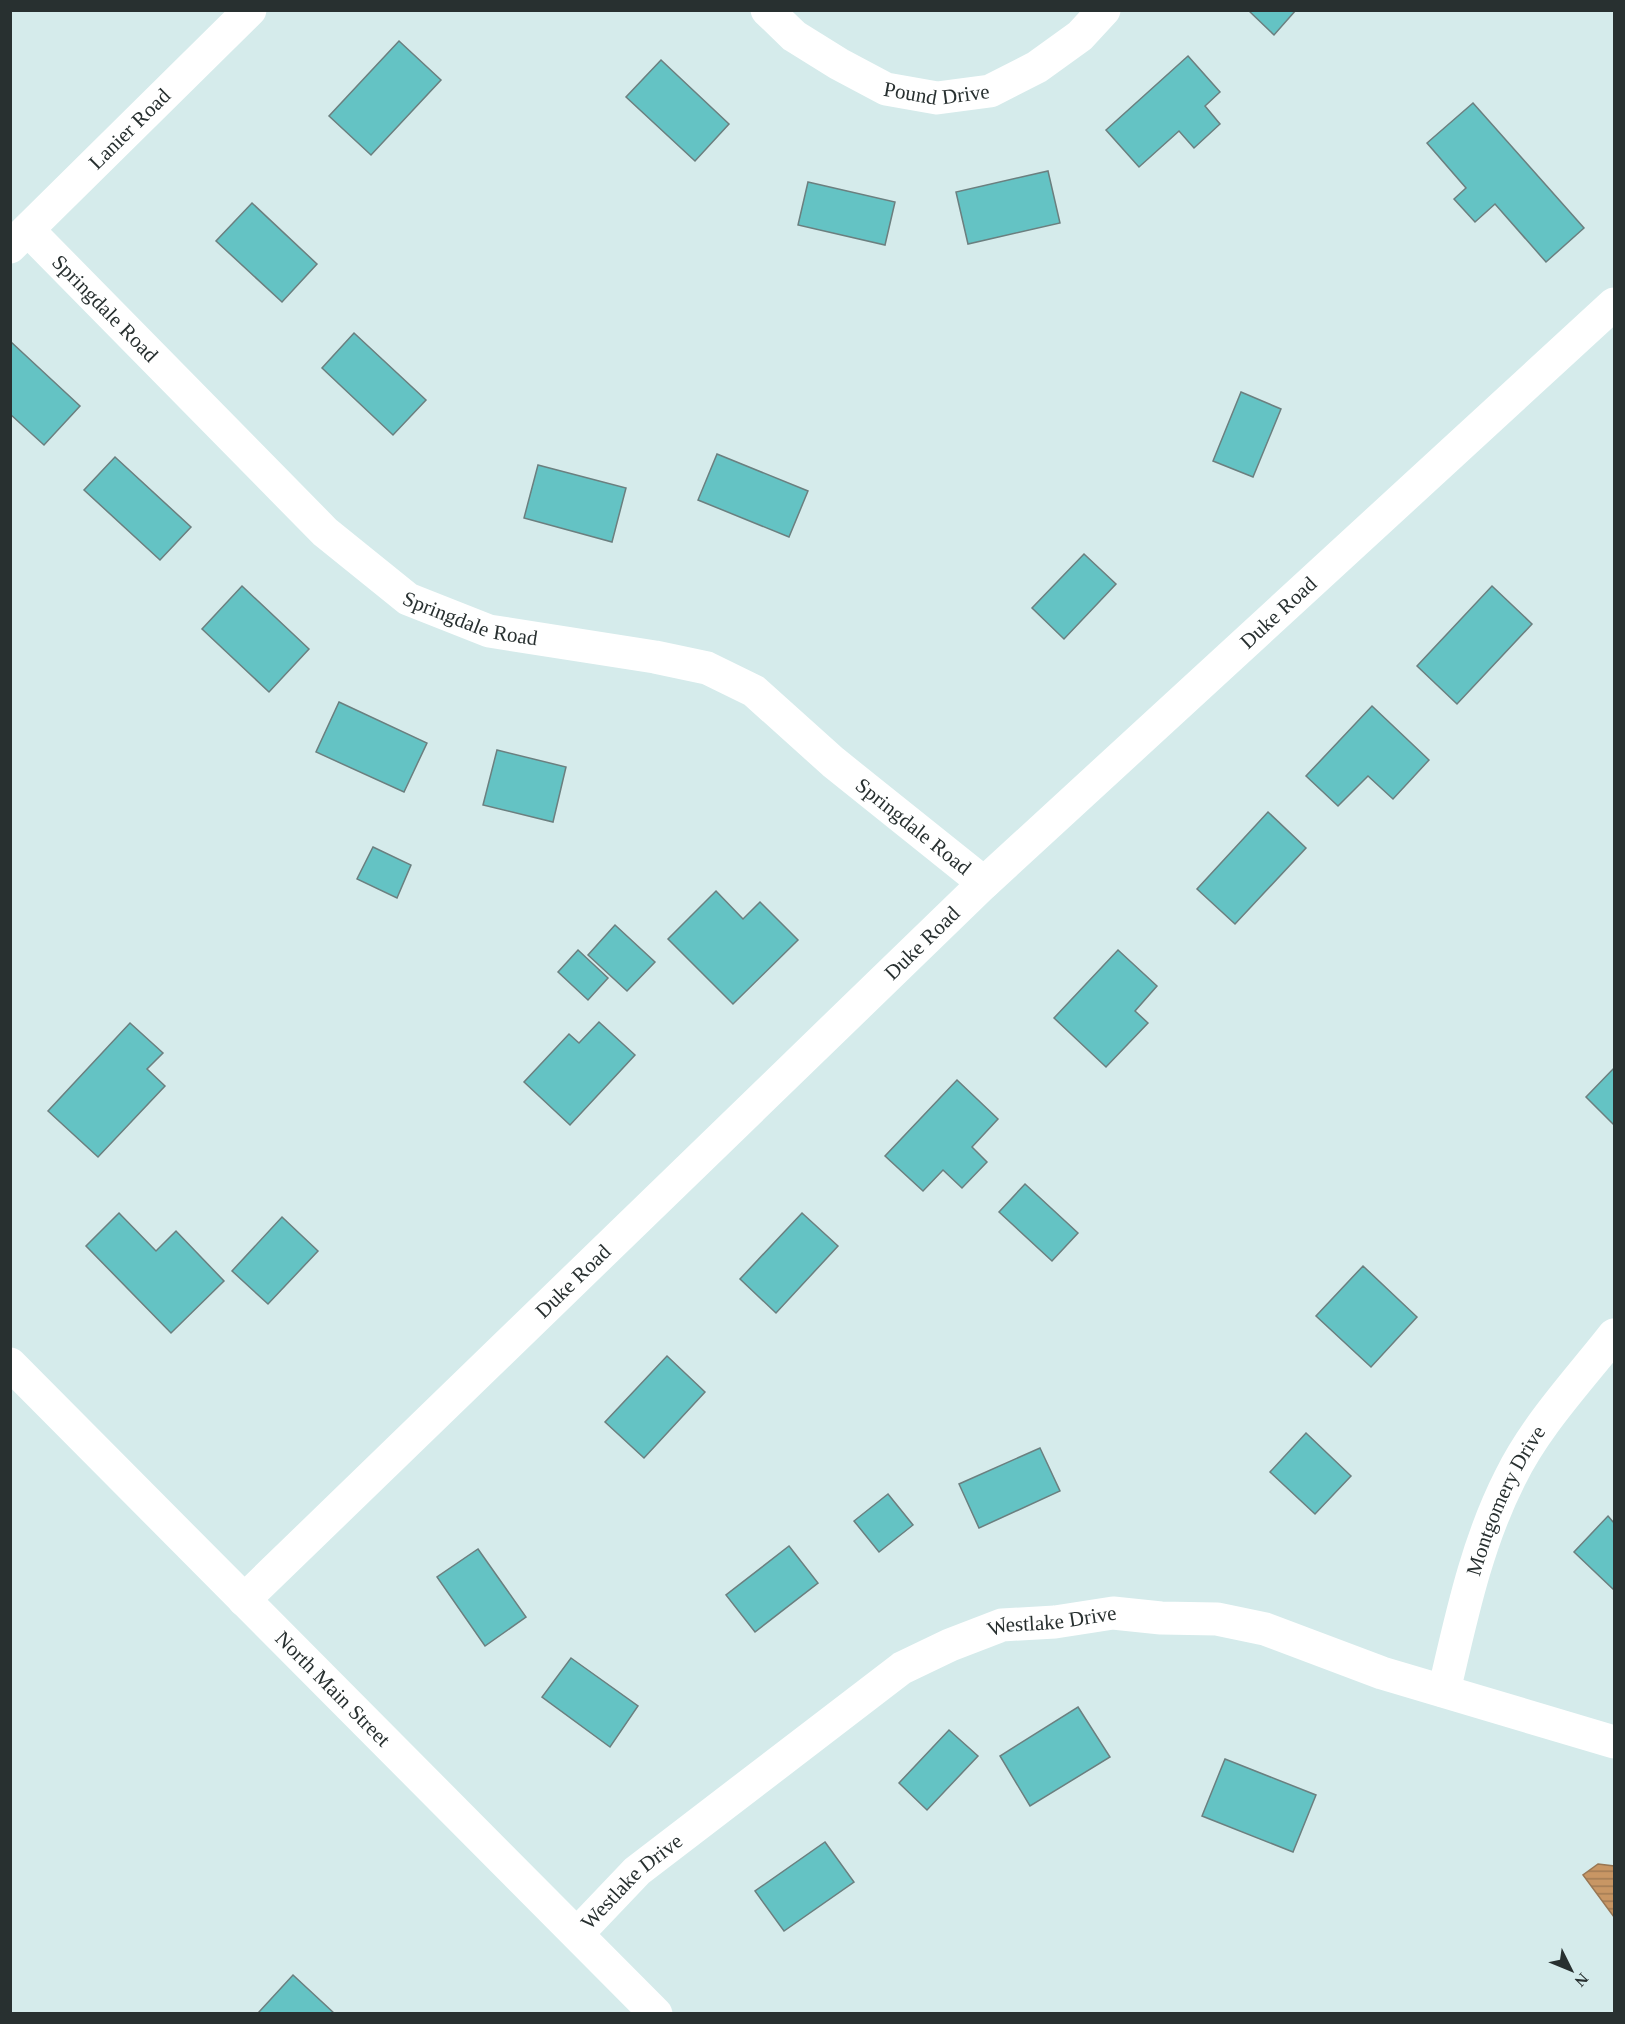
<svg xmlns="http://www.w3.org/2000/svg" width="1625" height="2024" font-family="Georgia,serif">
  <defs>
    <pattern id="water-rules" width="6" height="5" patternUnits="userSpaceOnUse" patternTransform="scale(1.5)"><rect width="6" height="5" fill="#c89664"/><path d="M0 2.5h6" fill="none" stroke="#a27b53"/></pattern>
  </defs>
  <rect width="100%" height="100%" fill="#d5ebeb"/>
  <!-- water -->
  <path fill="url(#water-rules)" stroke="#987754" stroke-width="1.5" d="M1598 1864 1614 1866V1917L1583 1875Z"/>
  <!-- building -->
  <g fill="#64c3c4" stroke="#6b7f7f" stroke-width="1.5">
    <path d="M1248 10H1296L1274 35Z"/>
    <path d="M399 41 441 80 371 155 329 116Z"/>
    <path d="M1188 56 1220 92 1205 106 1220 124 1194 148 1179 131 1139 167 1106 130Z"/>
    <path d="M661 60 729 124 695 161 626 97Z"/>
    <path d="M1473 103 1584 228 1546 262 1495 204 1475 222 1454 199 1466 188 1427 143Z"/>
    <path d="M1048 171 1060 223 968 244 956 192Z"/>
    <path d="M808 182 895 202 885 245 798 225Z"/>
    <path d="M252 203 317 264 282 302 216 241Z"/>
    <path d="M354 333 426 400 393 435 322 368Z"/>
    <path d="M10 341 80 406 44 445 10 414Z"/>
    <path d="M1241 392 1281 409 1253 477 1213 461Z"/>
    <path d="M717 454 808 491 789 537 698 500Z"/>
    <path d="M115 457 191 527 160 560 84 490Z"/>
    <path d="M538 465 626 488 612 542 524 518Z"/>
    <path d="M1084 554 1116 584 1064 639 1032 608Z"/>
    <path d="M242 586 309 649 269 692 202 629Z"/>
    <path d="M1492 586 1532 624 1457 704 1417 666Z"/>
    <path d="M339 702 427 743 404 792 316 752Z"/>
    <path d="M1372 706 1429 760 1393 799 1368 776 1338 806 1306 776Z"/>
    <path d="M497 750 566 767 553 822 483 805Z"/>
    <path d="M1268 812 1306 848 1235 924 1197 889Z"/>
    <path d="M373 847 411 865 397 898 357 879Z"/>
    <path d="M716 891 743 919 760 902 798 940 733 1004 668 939Z"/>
    <path d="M615 925 655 962 627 991 588 955Z"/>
    <path d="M578 950 608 978 588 1000 558 972Z"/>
    <path d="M1118 950 1157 986 1135 1011 1148 1023 1106 1067 1054 1018Z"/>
    <path d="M599 1022 635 1055 570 1125 524 1082 569 1034 579 1043Z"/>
    <path d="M130 1023 163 1053 147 1069 165 1086 98 1157 48 1111Z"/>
    <path d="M1614 1068V1125L1586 1097Z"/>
    <path d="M957 1080 998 1119 972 1147 987 1162 962 1188 943 1170 923 1191 885 1156Z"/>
    <path d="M1025 1184 1078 1233 1052 1261 999 1212Z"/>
    <path d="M119 1213 156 1251 176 1231 224 1281 171 1333 86 1246Z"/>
    <path d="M802 1213 838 1246 776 1313 740 1279Z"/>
    <path d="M282 1217 318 1251 268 1304 232 1271Z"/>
    <path d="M1363 1266 1417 1317 1371 1367 1316 1316Z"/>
    <path d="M667 1356 705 1392 644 1458 605 1422Z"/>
    <path d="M1306 1433 1351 1476 1315 1514 1270 1472Z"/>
    <path d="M1040 1448 1060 1491 979 1528 959 1484Z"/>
    <path d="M888 1494 913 1525 879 1552 854 1521Z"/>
    <path d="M1608 1516 1614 1523V1590L1574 1552Z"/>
    <path d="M789 1546 818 1583 755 1632 726 1595Z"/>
    <path d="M478 1549 526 1617 485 1646 437 1577Z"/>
    <path d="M571 1658 638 1706 610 1747 542 1697Z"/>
    <path d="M1078 1707 1110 1757 1030 1806 1000 1756Z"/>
    <path d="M949 1730 978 1756 927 1810 899 1783Z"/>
    <path d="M1225 1759 1316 1795 1293 1852 1202 1816Z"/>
    <path d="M825 1842 854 1882 784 1931 755 1891Z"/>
    <path d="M293 1975 335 2014H261L259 2012Z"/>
  </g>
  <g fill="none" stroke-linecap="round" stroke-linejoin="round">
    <!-- minor -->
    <g stroke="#fff" stroke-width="33">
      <path id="s1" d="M767 10 794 36 839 64 886 89 937 98 990 91 1037 67 1080 36 1104 10"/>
      <path id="s2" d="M28 230 325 532 408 599 489 631 655 657 707 668 754 691 833 762 984 883"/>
      <path id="s3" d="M10 247 250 10"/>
      <path id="s4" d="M10 1364 656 2014"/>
      <path id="s5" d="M244 1600 984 883 1614 304"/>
      <path id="s6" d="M1444 1691C1461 1619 1476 1545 1510 1478 1536 1425 1578 1381 1614 1335"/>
      <path id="s7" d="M577 1934 637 1871 902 1668 950 1645 1002 1625 1055 1622 1113 1613 1161 1618 1217 1619 1265 1629 1382 1673 1614 1742"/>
    </g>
  </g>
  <g text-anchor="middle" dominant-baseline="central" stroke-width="6" stroke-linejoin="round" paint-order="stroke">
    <!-- street labels -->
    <g font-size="21" fill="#283030" stroke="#d5ebeb">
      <text stroke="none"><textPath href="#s1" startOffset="195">Pound Drive</textPath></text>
      <text stroke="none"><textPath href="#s3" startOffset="168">Lanier Road</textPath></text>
      <text stroke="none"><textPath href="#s2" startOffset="110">Springdale Road</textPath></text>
      <text stroke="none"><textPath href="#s5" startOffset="1430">Duke Road</textPath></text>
      <text stroke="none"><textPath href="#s2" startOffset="596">Springdale Road</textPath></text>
      <text stroke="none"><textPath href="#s2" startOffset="1100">Springdale Road</textPath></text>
      <text stroke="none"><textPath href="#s5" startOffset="944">Duke Road</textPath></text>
      <text stroke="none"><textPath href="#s5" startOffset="458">Duke Road</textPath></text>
      <text stroke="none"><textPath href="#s6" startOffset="201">Montgomery Drive</textPath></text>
      <text stroke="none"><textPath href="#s7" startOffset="580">Westlake Drive</textPath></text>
      <text stroke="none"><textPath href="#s4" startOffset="458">North Main Street</textPath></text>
      <text stroke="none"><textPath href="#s7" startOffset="76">Westlake Drive</textPath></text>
    </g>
  </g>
  <!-- border -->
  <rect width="1625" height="2024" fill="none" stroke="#283030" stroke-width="24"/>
  <!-- north arrow -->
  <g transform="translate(1571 1970) rotate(133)" stroke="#d5ebeb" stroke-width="4.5" paint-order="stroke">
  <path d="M0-4.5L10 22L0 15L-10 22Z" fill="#283030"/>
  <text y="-9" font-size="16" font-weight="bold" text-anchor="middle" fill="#283030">N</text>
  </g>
</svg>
